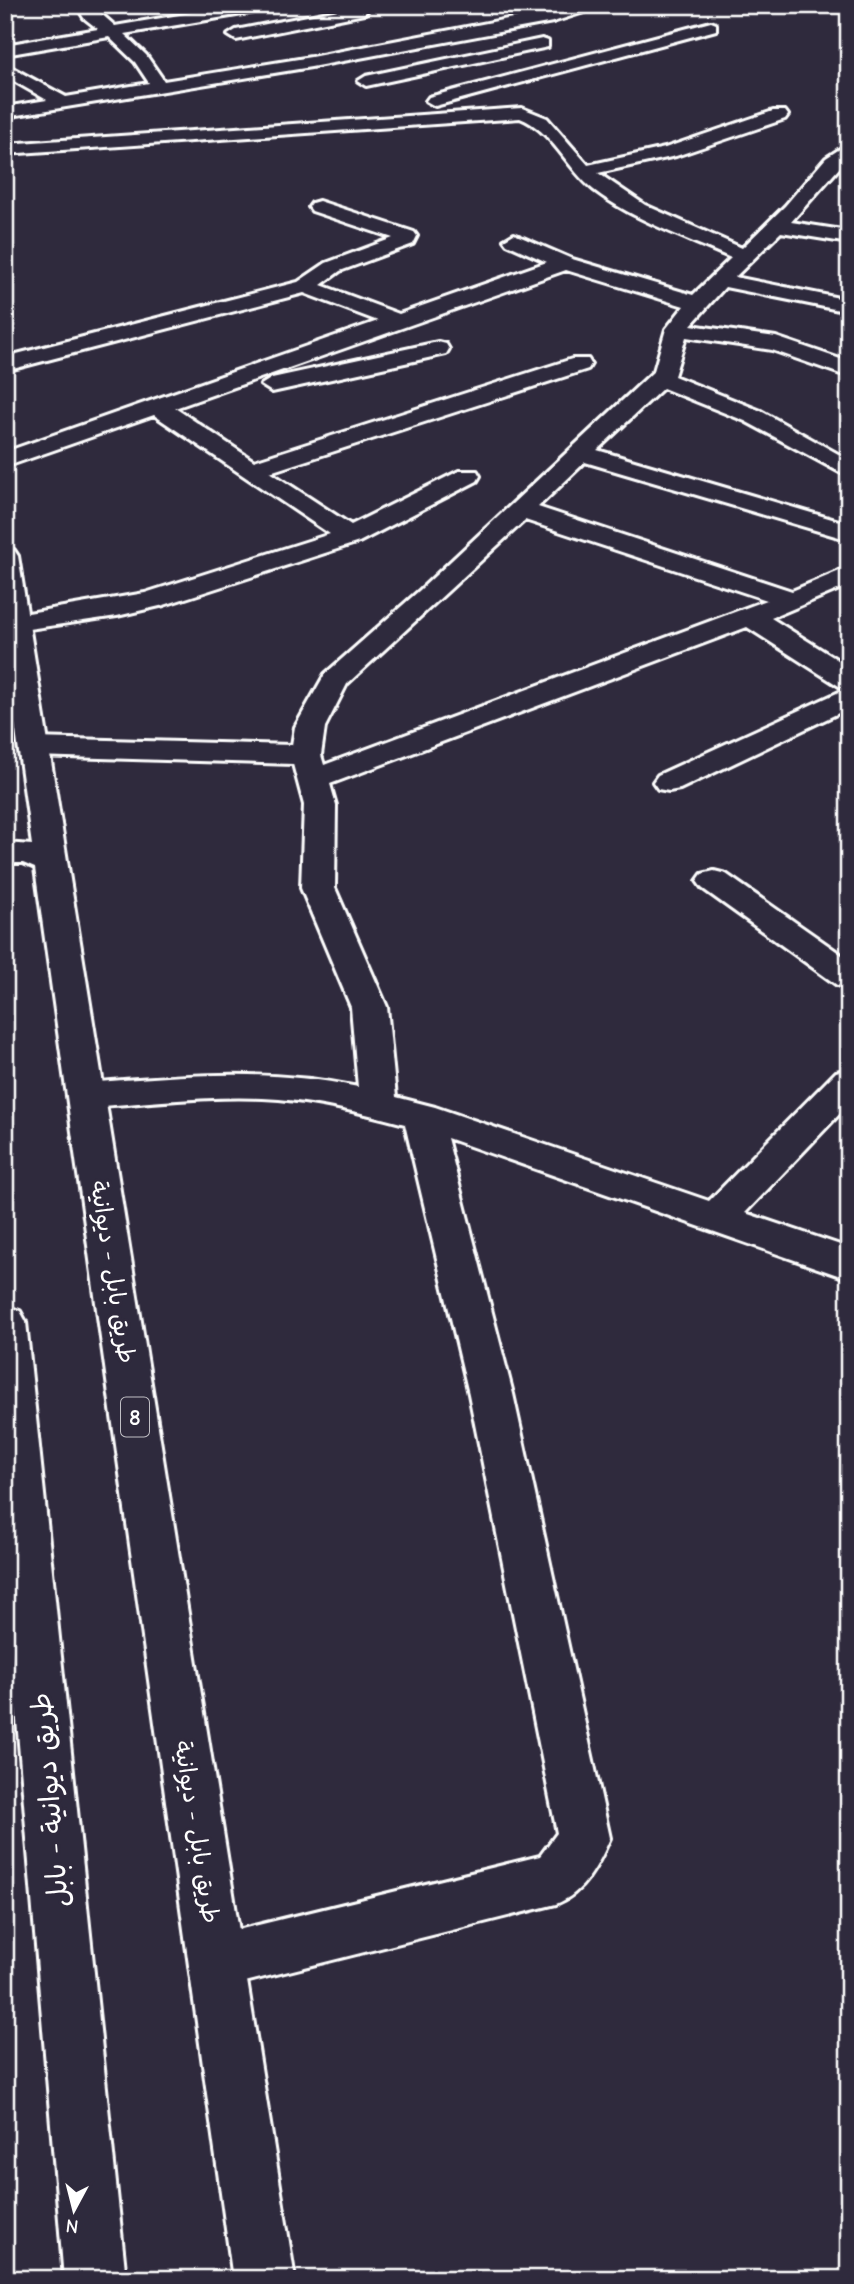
<svg xmlns="http://www.w3.org/2000/svg" width="854" height="2284" font-family="'Comic Neue','Playpen Sans Arabic',sans-serif">
  <rect width="100%" height="100%" fill="#2f2a3d"/>
  <filter id="ink" filterUnits="userSpaceOnUse"><feTurbulence type="fractalNoise" baseFrequency=".0143" numOctaves="2"/><feDisplacementMap in="SourceGraphic" scale="14" xChannelSelector="R" yChannelSelector="G"/><feConvolveMatrix kernelMatrix="1 2 1 2 8 2 1 2 1" color-interpolation-filters="sRGB"/></filter>
  <g filter="url(#ink)">
    <g fill="none" stroke-linecap="round" stroke-linejoin="round">
      <!-- minor casing -->
      <g stroke="#fff" stroke-width="6">
        <g id="minor">
          <path d="M76 5H91L115 26 238 5H273L266 10 124 34 146 55 164 81 311 57 580 5H606L553 22 311 67 5 117V107L47 100 5 76V64L66 97 149 83 135 62 109 37 5 55V45L98 29 84 18Z"/>
          <path d="M359 6 367 11 364 14 236 40 228 35 236 30Z"/>
          <path d="M711 22 716 24V30L435 106 426 101 429 97Z"/>
          <path d="M542 39 548 41V47L366 86 358 81 366 76Z"/>
          <path d="M522 108 547 118 588 165 665 148 773 111H785L788 115 785 119 676 156 598 173 645 205 742 248 785 206 826 158 849 143V157L791 222 849 231V243L781 232 735 277 849 300V312L725 287 691 325 776 337 849 362V377L772 350 686 337 674 376 761 411 849 460V477L745 421 663 388 597 450 849 524V540L585 462 538 507 792 591 849 567V585L771 618 849 667V708L680 789 669 791 658 789 653 782 658 775 848 688 839 686 747 627 330 784 336 805 335 888 387 1007 396 1097 435 1107 709 1201 836 1072 849 1069V1104L745 1213 849 1248V1279L447 1138 513 1394 610 1838C598 1865 584 1893 556 1904L217 1989 197 1981 189 1962 197 1943 217 1935 540 1856 557 1833 469 1394 405 1124C364 1113 322 1103 279 1099 215 1094 150 1103 86 1107L73 1104 67 1095 73 1086 86 1083C178 1076 266 1067 358 1087L351 1007 301 888 304 805 293 764 34 756 23 753 19 747 23 741 34 738 292 745 295 727 325 674 420 590 654 371 666 329 684 306 566 270 175 408 254 461 572 359H588L591 364 588 369 270 472 351 525 459 471H477L480 476 477 481 359 542 164 605 117 616 15 631 5 629V617L145 593 330 534 154 415 5 467V452L378 321 304 293 5 371V357L298 282 326 263 393 238 312 211 309 207 312 203 319 201 414 232 417 236 413 244 340 271 321 285 399 314 547 262 507 244 504 240 514 234 572 259 693 295 731 258C685 237 635 221 594 190 568 170 552 130 520 118L5 154V144ZM525 520 767 600 324 765 321 755 325 727 347 684Z"/>
          <path d="M438 342 446 344 449 349 446 354 272 392 261 385 272 378Z"/>
          <path d="M714 871 726 874 849 960V988L837 985 702 888 697 881 702 874Z"/>
        </g>
      </g>
      <!-- trunk casing -->
      <g stroke="#fff" stroke-width="6">
        <g id="trunk">
          <path d="M5 548 14 550 18 556 295 2279H233L35 868 23 863H5V843L32 845 5 652Z"/>
          <path d="M5 1306 20 1311 26 1322 126 2279H64L5 1577Z"/>
        </g>
      </g>
      <!-- minor -->
      <use href="#minor" fill="#2f2a3d" fill-rule="evenodd"/>
      <!-- trunk -->
      <use href="#trunk" fill="#2f2a3d" fill-rule="evenodd"/>
    </g>
  </g>
  <g text-anchor="middle" dominant-baseline="central" stroke-width="6" stroke-linejoin="round" paint-order="stroke">
    <!-- shield labels -->
    <rect fill="#2f2a3d" stroke="#c1bfc5" stroke-width="2" x="121" y="1397.5" width="28" height="39" rx="5"/>
    <g font-size="23" font-weight="bold" fill="#fff">
      <text x="135" y="1417">8</text>
    </g>
    <!-- street labels -->
    <g font-size="24" fill="#fff" stroke="#2f2a3d">
      <text transform="translate(113 1272) rotate(81)">طريق بابل - ديوانية</text>
      <text transform="translate(197 1832) rotate(81)">طريق بابل - ديوانية</text>
    </g>
    <!-- near-street labels -->
    <g font-size="28" fill="#fff" stroke="#2f2a3d">
      <text transform="translate(50 1800) rotate(-95)">طريق ديوانية - بابل</text>
    </g>
  </g>
  <!-- margin -->
  <rect width="854" height="2284" fill="none" stroke="#2f2a3d" stroke-width="28"/>
  <rect x="14" y="14" width="826" height="2256" fill="none" stroke="#fff" stroke-width="2.5" filter="url(#ink)"/>
  <!-- north arrow -->
  <g transform="translate(74 2210) rotate(187)" stroke="#2f2a3d" stroke-width="5" paint-order="stroke">
  <path d="M0-5L12 26L0 18L-12 26Z" fill="#ffffff"/>
  <text y="-10" font-size="19" font-weight="bold" text-anchor="middle" fill="#ffffff">N</text>
  </g>
</svg>
